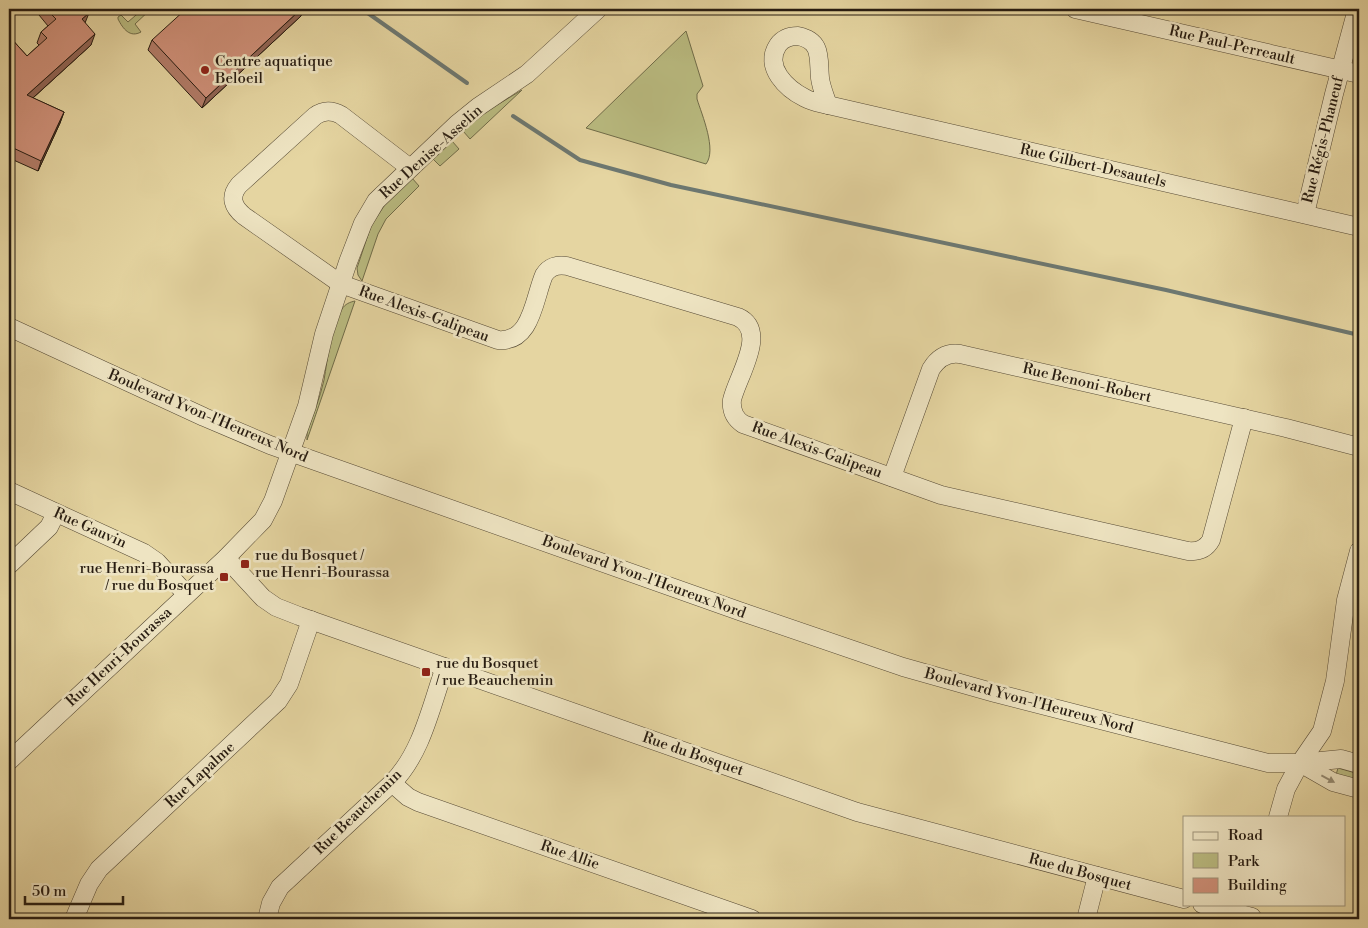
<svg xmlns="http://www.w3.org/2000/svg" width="1368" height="928" font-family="'Libre Bodoni',serif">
  <rect width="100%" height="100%" fill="#e5d5a1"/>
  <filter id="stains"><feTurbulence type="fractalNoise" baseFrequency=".004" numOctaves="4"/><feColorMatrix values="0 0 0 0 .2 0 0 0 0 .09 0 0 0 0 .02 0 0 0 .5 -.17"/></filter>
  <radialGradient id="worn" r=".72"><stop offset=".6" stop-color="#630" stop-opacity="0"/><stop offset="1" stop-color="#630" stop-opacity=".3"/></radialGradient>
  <!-- green -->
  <g fill="#babc81" stroke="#706c49">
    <path d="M143 9H151L135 24 141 32C130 38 123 29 118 19V17L121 15 128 22Z"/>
    <path d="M686 31 703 86 697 94V99C702 115 717 150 706 164L586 128Z"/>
    <path d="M522 90 470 139 463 131 485 112Z"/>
    <path d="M452 141 459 149 440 166 433 159Z"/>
    <path d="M412 178 419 186 386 219 378 234 362 281 358 275 357 268 371 226 386 203Z"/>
    <path d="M355 301 307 440V432C313 415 320 398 324 380 328 358 330 327 342 309 345 304 350 302 355 301Z"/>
    <path d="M1338 768 1359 774V781L1336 775Z"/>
  </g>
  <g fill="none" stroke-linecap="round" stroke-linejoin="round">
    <!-- stream -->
    <g stroke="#6d7871" stroke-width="4">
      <path d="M362 9 467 83"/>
      <path d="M513 116 580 160 671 185 1166 290 1359 335"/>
    </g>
    <!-- minor casing -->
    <g stroke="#564a35" stroke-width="19">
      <g id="minor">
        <path d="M1075 9 1359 74"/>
        <path d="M798 36C823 41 818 59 820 78 821 87 825 96 828 105 820 103 812 102 805 98 787 89 763 67 778 45 783 38 790 36 798 36Z"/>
        <path d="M828 105 1359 227"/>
        <path d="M410 168 341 115C332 110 323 110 315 116L239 185C229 197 233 207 244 216L341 284 498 340C532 343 534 298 544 275 549 267 557 264 567 266L738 317C769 331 737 377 732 400 731 410 734 418 743 424L941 495 1188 551C1198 552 1206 549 1211 540L1244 418"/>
        <path d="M1305 214 1334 94 1357 9"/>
        <path d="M9 327 204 417 270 445 742 612 903 667 995 693 1268 763H1300L1341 759 1359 764"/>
        <path d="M892 477 931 369C938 358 947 352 960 354L1286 428 1359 447"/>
        <path d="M9 491 144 553 157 562 186 594"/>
        <path d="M226 558 263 598 276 607 299 616 857 812 1184 899"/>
        <path d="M9 565 49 527 56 513"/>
        <path d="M9 761 226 558 263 520 273 501 307 406 324 334 348 262 363 223 376 201 457 124 478 107 527 74 598 9"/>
        <path d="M1300 763 1333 782 1359 789"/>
        <path d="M392 783 408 797 418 802 752 919"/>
        <path d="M1278 817 1286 789 1300 763 1322 731 1335 681 1346 600 1359 551"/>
        <path d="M1202 904 1252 917"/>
        <path d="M74 919 89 884 99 869 278 701 289 684 311 620"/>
        <path d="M267 919 271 903 280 887 392 783C422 753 431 706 445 667"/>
        <path d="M1086 919 1097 876"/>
      </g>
    </g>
    <!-- minor -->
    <use href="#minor" stroke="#eee4c2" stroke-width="18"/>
  </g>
  <!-- wall -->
  <g fill="#b27c68" stroke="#271c11">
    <path d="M41 9H85V23L91 45 33 98 64 112 60 123 38 171 9 158V36L27 56 39 45 37 43 41 32 48 26 39 15Z"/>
    <path d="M301 16 202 108 148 50 152 40Z"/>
  </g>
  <!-- shaded-wall -->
  <g fill="#916555" stroke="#271c11">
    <path d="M301 9H304L301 16 202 108 206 98Z"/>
    <path d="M89 13 85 23 82 19Z"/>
    <path d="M95 34 91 45 24 106 27 95Z"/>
    <path d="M64 112 60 123 38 171 41 161Z"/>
  </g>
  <!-- building -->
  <g fill="#cf9079" stroke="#271c11">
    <path d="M46 9H85L89 13 82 19 95 34 27 95 64 112 41 161 9 146V36L27 56 47 38 41 32 56 19Z"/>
    <path d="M186 9H301L206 98 152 40Z"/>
  </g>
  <!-- one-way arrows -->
  <defs><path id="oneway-solid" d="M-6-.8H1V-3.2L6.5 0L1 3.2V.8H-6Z" transform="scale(1.25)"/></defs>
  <use fill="#948a72" href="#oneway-solid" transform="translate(1328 779) rotate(28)"/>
  <!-- markers -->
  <g fill="#8f2418" stroke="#eee4c2" stroke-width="2">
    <circle cx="205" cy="70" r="5"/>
    <rect x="240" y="559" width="10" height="10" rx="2.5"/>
    <rect x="219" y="572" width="10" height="10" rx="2.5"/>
    <rect x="421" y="667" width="10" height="10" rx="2.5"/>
  </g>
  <g text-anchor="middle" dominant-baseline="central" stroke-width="5" stroke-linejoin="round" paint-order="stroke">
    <!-- street labels -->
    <g font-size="15" fill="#271c11" stroke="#eee4c2">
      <text transform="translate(1232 45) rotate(13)">Rue Paul-Perreault</text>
      <text transform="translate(1323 140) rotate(-76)">Rue Régis-Phaneuf</text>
      <text transform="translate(431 152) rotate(-42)">Rue Denise-Asselin</text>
      <text transform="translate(1093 166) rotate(13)">Rue Gilbert-Desautels</text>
      <text transform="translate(424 314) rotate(20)">Rue Alexis-Galipeau</text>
      <text transform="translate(1087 383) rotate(13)">Rue Benoni-Robert</text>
      <text transform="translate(208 416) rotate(23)">Boulevard Yvon-l'Heureux Nord</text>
      <text transform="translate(817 450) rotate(20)">Rue Alexis-Galipeau</text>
      <text transform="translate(90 528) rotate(24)">Rue Gauvin</text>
      <text transform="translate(644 577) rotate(20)">Boulevard Yvon-l'Heureux Nord</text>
      <text transform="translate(119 657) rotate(-43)">Rue Henri-Bourassa</text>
      <text transform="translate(1029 701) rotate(15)">Boulevard Yvon-l'Heureux Nord</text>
      <text transform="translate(693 754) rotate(19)">Rue du Bosquet</text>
      <text transform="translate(200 775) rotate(-43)">Rue Lapalme</text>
      <text transform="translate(358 812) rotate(-44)">Rue Beauchemin</text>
      <text transform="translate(570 855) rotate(19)">Rue Allie</text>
      <text transform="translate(1080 872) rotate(15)">Rue du Bosquet</text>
    </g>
    <!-- poi labels -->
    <g font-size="15" fill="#271c11" stroke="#eee4c2" text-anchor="start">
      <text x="215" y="61">Centre aquatique<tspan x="215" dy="17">Beloeil</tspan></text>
      <text x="255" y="555">rue du Bosquet /<tspan x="255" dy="17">rue Henri-Bourassa</tspan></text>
      <text x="214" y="568" text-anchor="end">rue Henri-Bourassa<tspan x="214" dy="17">/ rue du Bosquet</tspan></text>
      <text x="436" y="663">rue du Bosquet<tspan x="436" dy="17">/ rue Beauchemin</tspan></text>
    </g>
  </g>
  <!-- margin -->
  <rect width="1368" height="928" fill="none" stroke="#e5d5a1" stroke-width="30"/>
  <rect x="10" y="10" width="1348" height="908" fill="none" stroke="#271c11" stroke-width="2.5"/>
  <rect x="15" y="15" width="1338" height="898" fill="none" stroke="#271c11"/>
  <!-- legend -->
  <rect x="1183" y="816" width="162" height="90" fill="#eee4c2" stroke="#9e947b"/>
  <rect x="1193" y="832" width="25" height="8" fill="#eee4c2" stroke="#9e947b"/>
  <text x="1228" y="840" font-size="15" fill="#271c11">Road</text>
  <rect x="1193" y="853" width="25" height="15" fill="#babc81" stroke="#9e947b"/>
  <text x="1228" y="866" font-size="15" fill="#271c11">Park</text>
  <rect x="1193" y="878" width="25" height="15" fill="#cf9079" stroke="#9e947b"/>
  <text x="1228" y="890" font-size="15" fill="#271c11">Building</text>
  <!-- scale -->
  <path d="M25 896v8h98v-8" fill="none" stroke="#271c11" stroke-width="2.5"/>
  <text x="32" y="896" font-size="15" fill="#271c11" stroke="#eee4c2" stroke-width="4" paint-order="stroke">50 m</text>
  <rect width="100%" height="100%" filter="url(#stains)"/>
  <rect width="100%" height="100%" fill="url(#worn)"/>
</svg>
